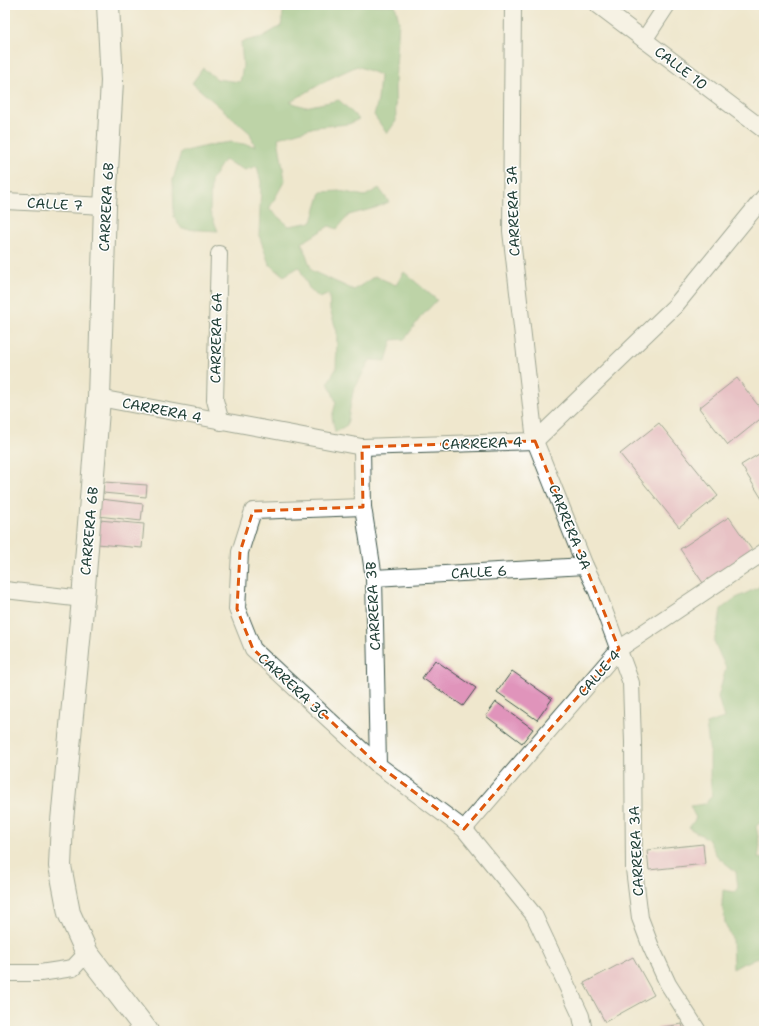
<svg xmlns="http://www.w3.org/2000/svg" width="769" height="1036" font-family="'Shantell Sans',sans-serif">
  <rect width="100%" height="100%" fill="#fff"/>
  <filter id="ink" filterUnits="userSpaceOnUse"><feTurbulence type="fractalNoise" baseFrequency=".025" numOctaves="2"/><feDisplacementMap in="SourceGraphic" scale="8" xChannelSelector="R" yChannelSelector="G"/><feConvolveMatrix kernelMatrix="1 2 1 2 8 2 1 2 1" color-interpolation-filters="sRGB"/></filter>
  <filter id="wash" filterUnits="userSpaceOnUse"><feTurbulence type="fractalNoise" baseFrequency=".012" numOctaves="4" result="noise"/><feDisplacementMap in="SourceGraphic" scale="16" xChannelSelector="R" yChannelSelector="G"/><feGaussianBlur stdDeviation="0.9" result="paint"/><feColorMatrix in="noise" values="0 0 0 0 0 0 0 0 0 0 0 0 0 0 0 0 0 1.4 0 .05"/><feComposite in="paint" operator="in"/></filter>
  <g filter="url(#wash)">
    <rect width="100%" height="100%" fill="#efe7cd"/>
    <!-- forest -->
    <g fill="#80bb79" stroke="#507c56">
      <path d="M278 5H320V11L324 5H395L399 21 395 84 396 121 387 134 374 115 378 100 380 75 357 66 331 78 290 102 305 107 339 100 359 119 349 124 315 127 278 138 285 180 269 209 289 226 312 222 321 192 340 191 365 196 379 188 389 202 375 208 349 215 337 229 329 226 302 243 312 271 354 290 375 276 396 285 404 272 437 300 420 318 405 339 392 340 386 361 370 360 353 392 347 425 335 432 332 417 336 402 328 382 336 369 337 332 330 310 329 294 320 298 310 290 299 267 284 276 269 264 259 235 261 182 257 166 245 170 224 160 211 181 210 212 218 231 182 229 174 217 173 180 181 152 216 144 232 142 255 146 250 133 192 83 203 68 217 79 240 82 243 66 241 42 262 37 281 26 284 7Z"/>
      <path d="M764 574V820L756 826 760 846 758 858 764 859V956L744 963 733 969 732 939 725 923 722 903 723 890 735 892 738 887 736 872 717 856 708 839 689 828 696 818 690 806 705 804 712 796 710 776V754L706 724 724 718 718 697 726 668 720 655 714 641 718 627 721 609 734 599 759 587Z"/>
    </g>
    <g id="blocks">
      <!-- building -->
      <g fill="#e094bb">
        <path d="M737 378 764 413V416L728 445 699 408Z"/>
        <path d="M659 423 718 496 679 527 620 454Z"/>
        <path d="M764 451V498L762 499 741 465Z"/>
        <path d="M104 482 147 485 146 497 103 493Z"/>
        <path d="M100 499 143 504 141 521 98 516Z"/>
        <path d="M729 517 752 550 703 583 680 549Z"/>
        <path d="M99 520 144 524 142 548 97 544Z"/>
        <path d="M435 660 476 688 463 706 422 678Z"/>
        <path d="M512 671 552 699 537 720 497 692Z"/>
        <path d="M496 702 533 729 522 743 486 716Z"/>
        <path d="M703 844 705 864 649 870 647 850Z"/>
        <path d="M633 957 654 995 605 1022 584 983Z"/>
        <path d="M682 1024 684 1031H657V1028Z"/>
      </g>
    </g>
  </g>
  <g filter="url(#ink)">
    <use href="#blocks" fill-opacity="0" stroke="#3e564b" stroke-width="1"/>
    <g fill="none" stroke-linecap="round" stroke-linejoin="round">
      <!-- street casing -->
      <g stroke="#3e564b" stroke-width="18">
        <g id="street">
          <path d="M513 5 511 231 535 441 585 566 597 591 631 683 633 742 634 869 640 918 651 947 668 984 698 1031"/>
          <path d="M598 5 764 130"/>
          <path d="M644 40 667 5"/>
          <path d="M5 201 105 206"/>
          <path d="M219 254 215 400 221 422"/>
          <path d="M99 398 362 447 535 441 675 306 764 197"/>
          <path d="M362 447 363 507 374 578 378 765"/>
          <path d="M363 507 253 511 240 552 237 609 253 649 378 765 464 829 534 915 581 1016 584 1031"/>
          <path d="M374 578 585 566"/>
          <path d="M5 590 83 599"/>
          <path d="M464 829 619 649 764 552"/>
          <path d="M5 973H40L73 968 87 953"/>
        </g>
      </g>
      <!-- highway casing -->
      <g stroke="#3e564b" stroke-width="24">
        <path id="highway" d="M108 5 112 81 105 206 99 398 83 599 62 821 60 866 69 913 87 953 147 1031"/>
      </g>
      <!-- street -->
      <use href="#street" stroke="#fff" stroke-width="16"/>
      <!-- highway -->
      <use href="#highway" stroke="#fff" stroke-width="22"/>
    </g>
  </g>
  <!-- marked area -->
  <path d="M0 0H769V1036H0ZM535 441 619 649 464 829 378 765 253 649 237 609 240 552 253 511 363 507 362 447Z" fill="#efe7cd" fill-opacity=".55" fill-rule="evenodd"/>
  <path fill="none" stroke="#de580e" stroke-width="3" stroke-dasharray="8 5" stroke-linejoin="round" d="M535 441 619 649 464 829 378 765 253 649 237 609 240 552 253 511 363 507 362 447Z"/>
  <g text-anchor="middle" dominant-baseline="central" stroke-width="3" stroke-linejoin="round" paint-order="stroke">
    <!-- street labels -->
    <g font-size="14" fill="#1f3d34" stroke="#fff">
      <text transform="translate(681 68) rotate(37)">CALLE 10</text>
      <text transform="translate(55 204) rotate(3)">CALLE 7</text>
      <text transform="translate(106 207) rotate(-87)">CARRERA 6B</text>
      <text transform="translate(513 211) rotate(-92)">CARRERA 3A</text>
      <text transform="translate(216 338) rotate(-89)">CARRERA 6A</text>
      <text transform="translate(162 410) rotate(11)">CARRERA 4</text>
      <text transform="translate(482 443) rotate(-2)">CARRERA 4</text>
      <text transform="translate(570 527) rotate(68)">CARRERA 3A</text>
      <text transform="translate(89 531) rotate(-85)">CARRERA 6B</text>
      <text transform="translate(479 572) rotate(-3)">CALLE 6</text>
      <text transform="translate(373 606) rotate(-93)">CARRERA 3B</text>
      <text transform="translate(599 673) rotate(-49)">CALLE 4</text>
      <text transform="translate(293 686) rotate(43)">CARRERA 3C</text>
      <text transform="translate(636 851) rotate(-93)">CARRERA 3A</text>
    </g>
  </g>
  <!-- margin -->
  <rect width="769" height="1036" fill="none" stroke="#fff" stroke-width="20"/>
</svg>
